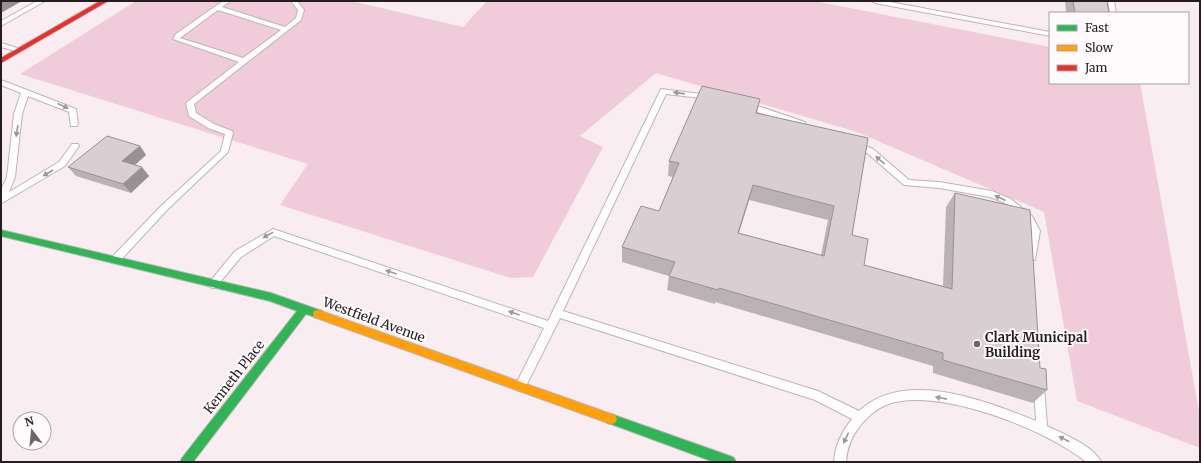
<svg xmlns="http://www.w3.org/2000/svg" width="1201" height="463" font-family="Merriweather,serif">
  <rect width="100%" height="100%" fill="#f9edf1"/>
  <!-- green -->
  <path fill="#f0cbd9" d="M136 1H351L463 27 487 1H814L1050 47V83H1140L1200 417V448L1077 401 1044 212 857 132 656 73 580 136 603 147 533 277 511 278 280 205 308 164 20 74Z"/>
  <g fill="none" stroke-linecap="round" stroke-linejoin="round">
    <!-- lane casing -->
    <g stroke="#beb4b8" stroke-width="2">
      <g id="lane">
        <path d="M37 1H45L1 26V21Z"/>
        <path d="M223 1H230L222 7 285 27 296 18 298 10 291 1H297L304 10 301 20 194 104 196 113 214 124 232 131 233 133 228 152 167 210 118 263H112L110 260 112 257 161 206 221 151 225 134 208 128 189 116 186 103 239 62 173 39 176 34ZM218 10 281 30 243 58 180 38Z"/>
        <path d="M872 1H885L1050 32V36L875 3Z"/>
        <path d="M1108 1H1114L1116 13H1110Z"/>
        <path d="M1 43 21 49 22 50 19 52 1 47Z"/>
        <path d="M1 80 76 109 78 124 77 126H71L69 112 28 96 22 114 15 177 9 192 59 162 72 144H78L79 146 65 166 2 203 1 190 7 177 14 114 21 93 1 85Z"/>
        <path d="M661 89 710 95 714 97 710 99 666 94 563 311 818 391 859 411C905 368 986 401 1036 421L1034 386 1035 382 1039 381 1043 382 1044 386 1047 426C1062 433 1094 446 1101 462H1086C1048 430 935 385 886 405 876 409 867 417 860 426 851 437 847 448 846 462H834C835 446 842 431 852 419L815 400 560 318 524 390 520 391 516 390 515 386 544 328 274 236 241 257 216 287 213 288 210 287 208 284 235 251 273 229 548 321Z"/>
        <path d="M743 103H749L805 122 806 124 805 126H799L743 107Z"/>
        <path d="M855 141 873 149 909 180 939 182 992 191 1011 199 1032 216 1040 231 1035 260H1029C1025 251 1029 240 1032 231L1026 220 1005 203 990 197 939 188 904 185 867 153 852 146 851 144Z"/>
      </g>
    </g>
    <!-- fast casing -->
    <g stroke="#beb4b8" stroke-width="2">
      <g id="fast">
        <path d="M1 230 271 293 322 311 323 314 322 317 318 318 306 314 193 462H180L182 458 297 311 270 301 1 236Z"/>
        <path d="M611 414 730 456 734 458 736 462H714L611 424 607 423 605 419 607 415Z"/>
      </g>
    </g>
    <!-- slow casing -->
    <g stroke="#beb4b8" stroke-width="2">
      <path id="slow" d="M318 310 611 414 615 415 617 419 615 423 611 424 314 317 313 314 314 311Z"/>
    </g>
    <!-- jam casing -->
    <g stroke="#beb4b8" stroke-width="2">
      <path id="jam" d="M100 1H108L1 63V58Z"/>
    </g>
    <!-- lane -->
    <use href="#lane" fill="#fefcfd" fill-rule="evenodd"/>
    <!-- fast -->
    <use href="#fast" fill="#30b455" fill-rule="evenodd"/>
    <!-- slow -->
    <use href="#slow" fill="#ff9f0a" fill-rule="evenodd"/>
    <!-- jam -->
    <use href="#jam" fill="#e5322d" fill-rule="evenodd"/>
  </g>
  <!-- wall -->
  <g fill="#bbb2b5" fill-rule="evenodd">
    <path d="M1065 1H1107L1109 13H1066Z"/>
    <path d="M760 99 757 113 868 138 852 235 864 265 943 286 946 207 955 193 1040 368 1047 390 1033 403 933 373V366L715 302V304L667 290 669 276 622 262V247L659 211 673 177 668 176 669 161ZM749 200 828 220 821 255 739 233Z"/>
    <path d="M140 146 146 155 135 165 149 176 131 193 76 176 68 167Z"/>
  </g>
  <!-- shaded-wall -->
  <g fill="#989194">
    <path d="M1 1H22L1 13Z"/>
    <path d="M140 146 146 155 129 170 122 161Z"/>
    <path d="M142 167 149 176 131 193 123 184Z"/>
    <path d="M753 185 749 200 734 247 738 233Z"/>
  </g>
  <!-- building -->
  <g fill="#d9cfd3" stroke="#989194" fill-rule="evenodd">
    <path d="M1073 1H1107L1109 13H1075Z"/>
    <path d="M702 86 760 99 756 113 868 138 852 235 868 239 864 265 952 289 955 193 1030 210 1040 368 1046 369 1047 390 943 360V353L719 288 718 290 669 276 675 262 622 247 641 206 659 211 679 163 669 161ZM753 185 834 206 824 256 738 233Z"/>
    <path d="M107 136 140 146 122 161 142 167 123 184 68 167Z"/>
  </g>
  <!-- one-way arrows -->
  <defs><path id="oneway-solid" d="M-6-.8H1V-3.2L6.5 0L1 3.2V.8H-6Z"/></defs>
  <g fill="#9c989a">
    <use href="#oneway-solid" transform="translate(679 93) rotate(-172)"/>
    <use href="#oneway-solid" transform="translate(63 106) rotate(25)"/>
    <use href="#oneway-solid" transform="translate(17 131) rotate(99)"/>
    <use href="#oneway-solid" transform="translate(880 160) rotate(-140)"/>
    <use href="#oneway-solid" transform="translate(48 173) rotate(150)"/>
    <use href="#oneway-solid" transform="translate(1000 198) rotate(-156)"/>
    <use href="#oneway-solid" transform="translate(268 235) rotate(151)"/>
    <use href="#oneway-solid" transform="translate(391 272) rotate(-161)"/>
    <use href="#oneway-solid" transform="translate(514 313) rotate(-161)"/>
    <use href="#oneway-solid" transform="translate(941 398) rotate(-169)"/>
    <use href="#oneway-solid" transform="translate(846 438) rotate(115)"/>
    <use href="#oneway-solid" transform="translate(1064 439) rotate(-153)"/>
  </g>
  <!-- markers -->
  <circle fill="#6f6669" stroke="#fffafc" stroke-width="1.5" cx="977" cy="344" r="4"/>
  <g text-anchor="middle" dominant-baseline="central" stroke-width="4" stroke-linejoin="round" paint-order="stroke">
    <!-- street labels -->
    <g font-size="13" fill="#251d20" stroke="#fffafc">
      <text transform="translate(374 320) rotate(20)">Westfield Avenue</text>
      <text transform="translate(234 377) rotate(-52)">Kenneth Place</text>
    </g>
    <!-- poi labels -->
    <g font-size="13" font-weight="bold" fill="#251d20" stroke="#fffafc" text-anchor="start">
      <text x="985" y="337">Clark Municipal<tspan x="985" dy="15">Building</tspan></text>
    </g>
  </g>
  <!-- border -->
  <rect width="1201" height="463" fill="none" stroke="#251d20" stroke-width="4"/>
  <!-- legend -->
  <rect x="1049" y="12" width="140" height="72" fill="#fffafc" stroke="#a8a2a4"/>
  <rect x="1057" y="25" width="20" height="6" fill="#30b455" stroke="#a8a2a4"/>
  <text x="1085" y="32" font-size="12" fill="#251d20">Fast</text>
  <rect x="1057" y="45" width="20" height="6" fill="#ff9f0a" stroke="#a8a2a4"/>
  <text x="1085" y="52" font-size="12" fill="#251d20">Slow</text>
  <rect x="1057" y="65" width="20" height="6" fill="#e5322d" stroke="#a8a2a4"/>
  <text x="1085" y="72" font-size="12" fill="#251d20">Jam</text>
  <!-- north arrow -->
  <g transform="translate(32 431) rotate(344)"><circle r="19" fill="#fffafc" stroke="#a8a2a4"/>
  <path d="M0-3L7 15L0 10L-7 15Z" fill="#6f6669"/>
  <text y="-6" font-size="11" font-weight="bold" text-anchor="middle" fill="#251d20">N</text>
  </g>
</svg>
